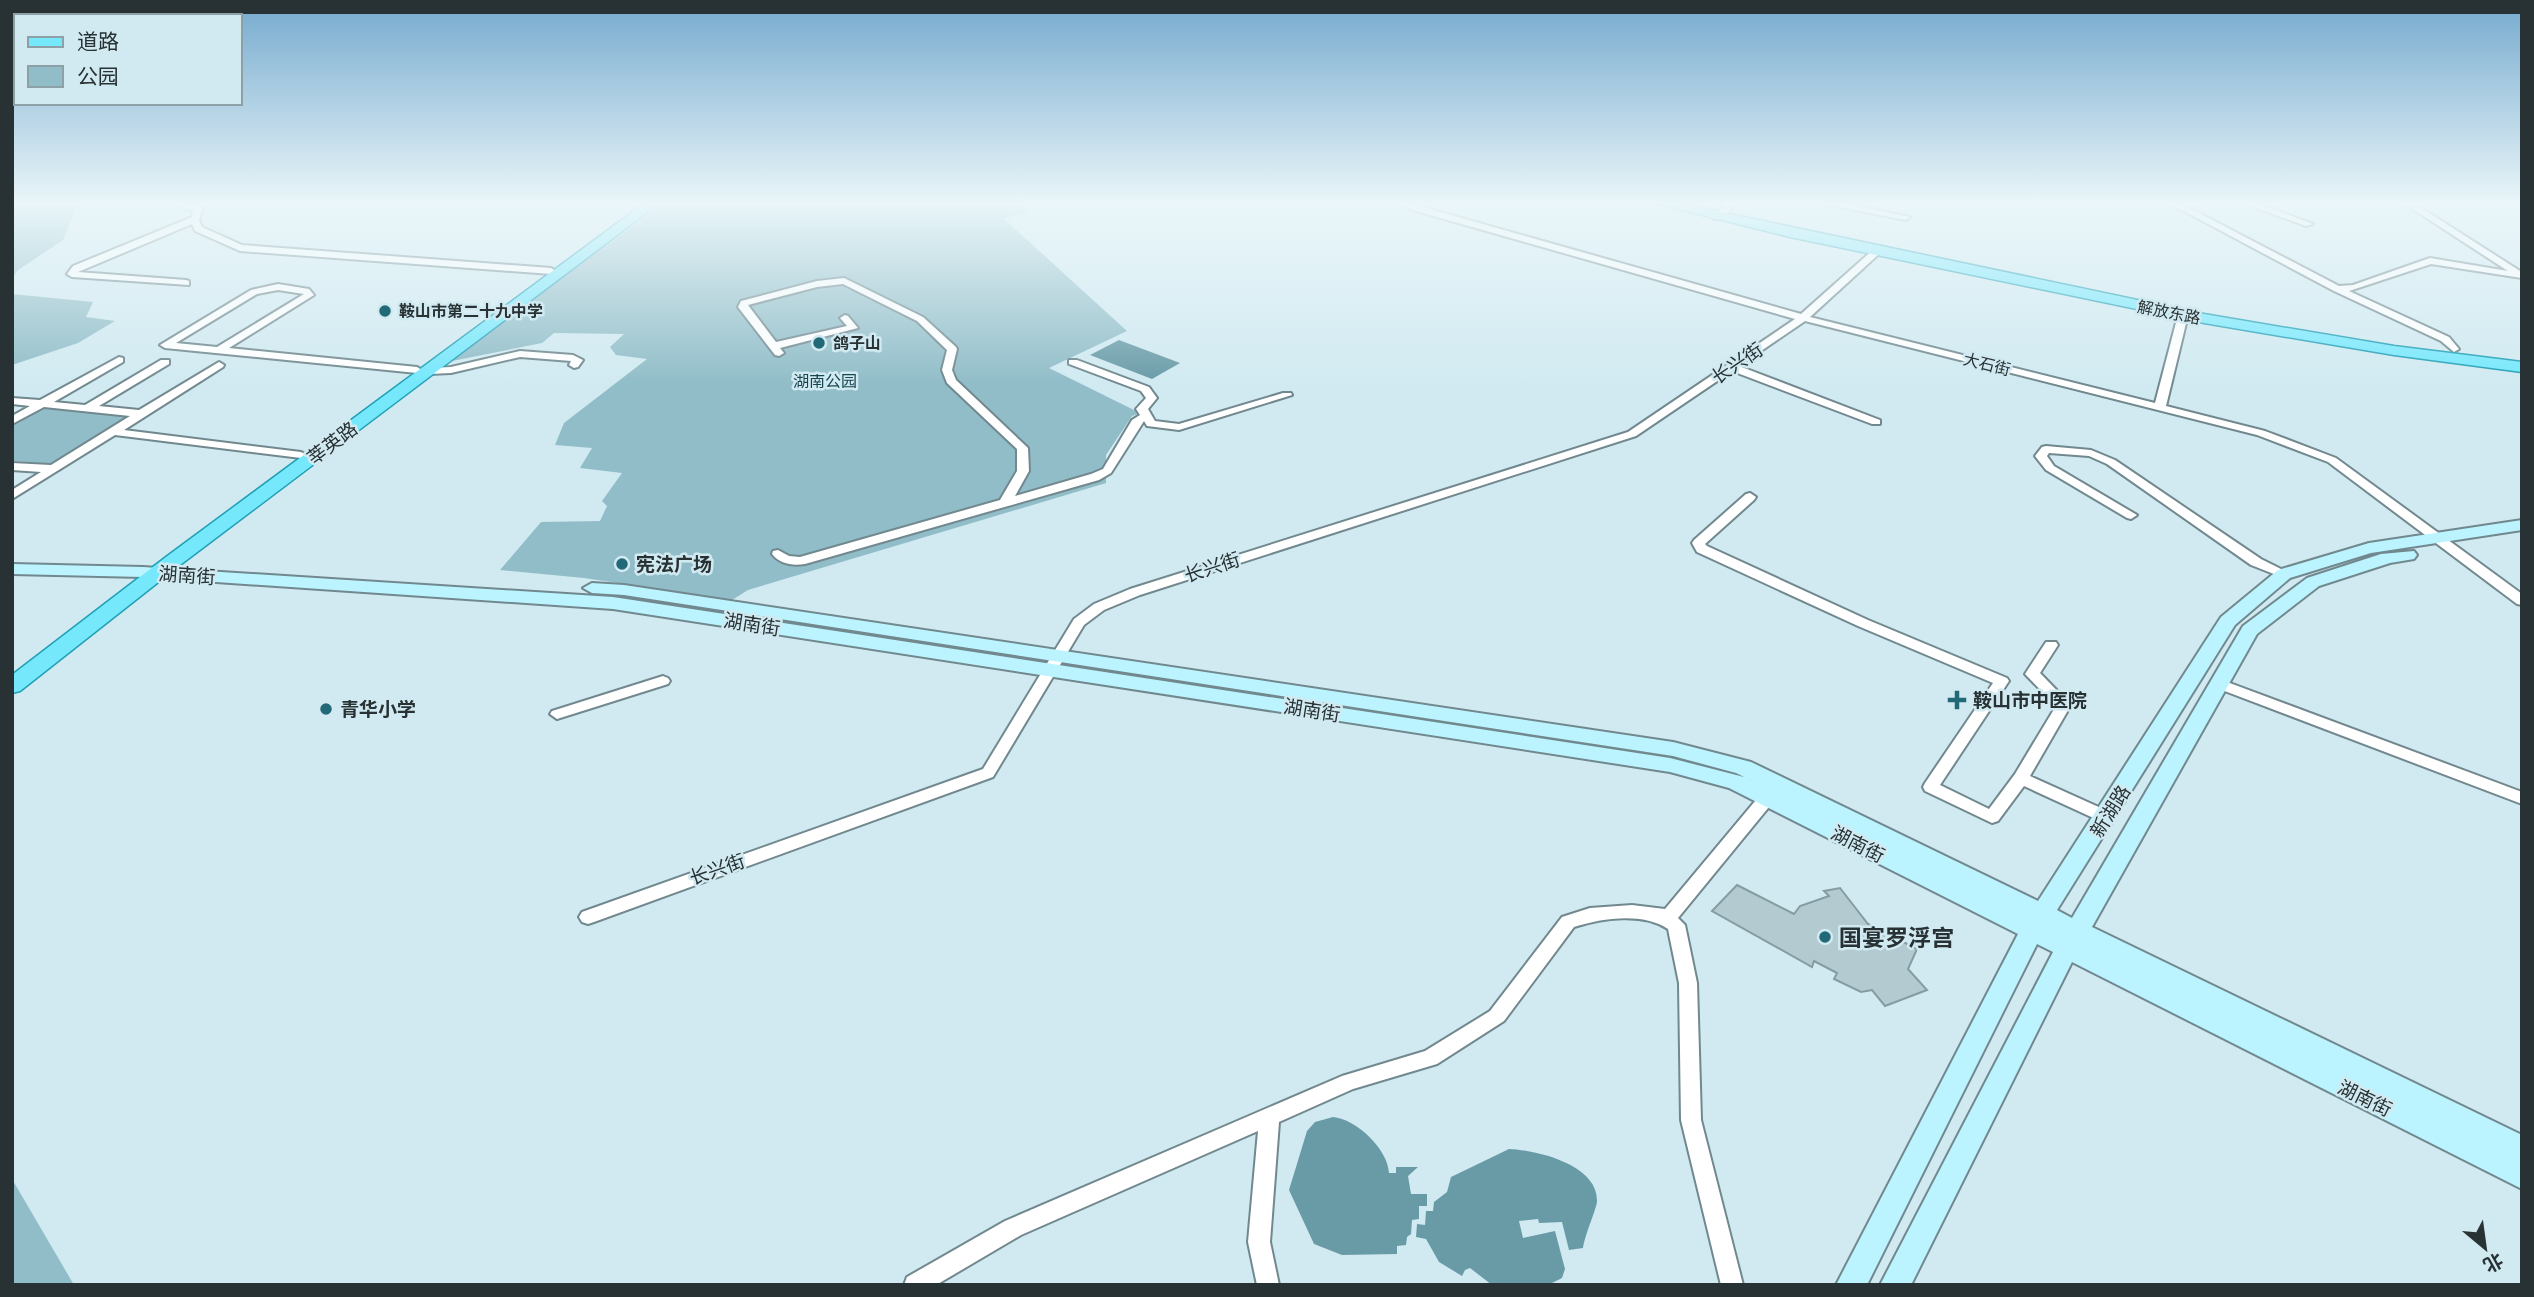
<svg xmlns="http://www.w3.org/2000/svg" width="2534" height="1297" font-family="Quicksand,'Noto Sans SC',sans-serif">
  <rect width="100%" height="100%" fill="#d1eaf1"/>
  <!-- green -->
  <g fill="#91bdc8">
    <path d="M12 202H79L63 240 18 270 12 278Z"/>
    <path d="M666 202H1050L1025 207 1026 213 1003 218 1127 331 1049 368 1140 413 1132 416 1106 455V483L748 590 732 600 584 578 500 570 541 522 600 521 607 506 602 501 622 473 580 468 592 448 555 445 564 423 647 359 616 355 610 347 624 334 554 333 542 343 447 362Z"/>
    <path d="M12 294 93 302 86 317 115 321 78 343 12 365Z"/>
    <path d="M42 408 131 417 54 464 12 461V426Z"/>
    <path d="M12 1179 74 1285H12Z"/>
  </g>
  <!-- water -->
  <g fill="#699ba7">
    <path d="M1119 340 1180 363 1152 379 1090 355Z"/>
    <path d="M1333 1117C1356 1119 1388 1149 1389 1173H1396V1167H1418L1408 1176 1411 1194H1427V1206H1419V1219L1412 1220 1411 1234 1407 1237 1406 1245 1397 1246V1254L1342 1255 1314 1244 1289 1190 1307 1131 1315 1122Z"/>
    <path d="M1509 1149C1535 1150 1598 1164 1597 1201 1597 1208 1585 1234 1583 1248L1569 1250 1562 1222 1539 1223 1538 1219 1519 1221 1523 1238 1555 1231 1565 1269 1562 1278 1548 1285H1492L1470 1268 1465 1270 1462 1276 1439 1262 1426 1239 1416 1237 1417 1224 1425 1225 1426 1211H1433L1434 1202 1447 1192 1451 1177Z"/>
  </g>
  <!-- building -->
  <path fill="#b2cad0" stroke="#849ca2" stroke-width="2" d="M1737 885 1794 914 1800 906 1829 896 1824 891 1840 888 1868 924 1917 949 1908 969 1927 990 1885 1006 1872 990 1861 992 1834 979 1837 973 1814 961 1812 967 1712 911Z"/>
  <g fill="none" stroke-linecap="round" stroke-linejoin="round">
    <!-- street casing -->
    <g stroke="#71888e" stroke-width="4">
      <g id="street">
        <path d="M186 202H194L195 206 196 202H204L199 221 202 227 242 245 551 268 556 271 551 274 240 251 195 231 192 224 78 272 186 280 189 281V285L72 277 67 274 73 266 192 217 193 211 184 208Z"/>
        <path d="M1729 202H1739L1720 219H1714V215Z"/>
        <path d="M1814 202H1835L1910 217 1906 220Z"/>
        <path d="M2167 202H2178L2339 286 2353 285 2430 258 2508 271 2402 202H2412L2520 271 2522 278 2431 264 2349 291 2449 337 2459 349 2454 352 2441 341 2334 291Z"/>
        <path d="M2240 202H2253L2313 224 2306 226Z"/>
        <path d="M1412 204 1801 314 1874 249H1880V253L1810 317 2155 403 2178 315 2186 313 2188 315 2166 406 2265 431 2336 458 2522 594V605L2517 604 2328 462 2257 435 1805 321 1739 366 1880 420V424H1872L1732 371 1636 436 1140 595 1104 610 1084 625 993 777 594 922 588 924 582 922 579 917 582 912 983 769 1074 619 1094 604 1130 589 1628 432 1795 319 1409 209 1408 207Z"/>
        <path d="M844 278 923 317 956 347 957 349 952 370 956 380 1028 448 1029 471 1015 496 1091 474 1103 469 1132 420 1140 415 1136 409 1146 398 1141 391 1069 364V360H1077L1149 387 1157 398 1148 409 1155 421 1179 424 1283 393H1291L1292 395 1179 430 1147 426 1144 421 1111 473 1099 480 805 564C792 566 780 564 772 554L773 551 778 550 789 556 800 557 1000 500 1017 471V449L947 383 942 370 947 350 917 321 843 284 817 287 748 305 776 342 847 326 840 318 845 315 848 316 858 328 780 348 784 353 779 356 775 355 738 307 741 301 817 281Z"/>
        <path d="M278 284 309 289 314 295 229 348 417 367 422 370 417 373 165 348 160 345 251 290ZM278 290 304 294 217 347 176 343 257 294Z"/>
        <path d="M520 351 573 355 583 360 578 367 574 368 569 365 571 361 520 357 451 373 429 374 424 371 429 368 451 367Z"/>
        <path d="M119 357 123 358V362L54 402 85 405 161 360H169V364L99 406 139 410 219 362 224 365 223 367 124 430 301 452 307 455 301 458 115 435 12 499V490L41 472 12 470V463L51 465 130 416 44 407 12 424V416L30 406 12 404V398L40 400Z"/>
        <path d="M2046 446 2091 450 2115 460 2261 559 2291 574 2284 578 2251 565 2107 464 2089 456 2049 453 2047 456 2054 466 2137 515 2131 519 2127 518 2046 470 2035 456 2042 447Z"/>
        <path d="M1750 493 1756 497 1754 500 1705 544 1707 546 1868 620 2007 678 2009 681 1940 785 1989 809 2015 774 2056 706 2025 674 2046 642H2056L2058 645 2040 673 2071 705 2030 776 2112 813 2114 817 2112 821H2100L2024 786 1998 821 1992 823 1925 791 1923 787 1925 783 1993 683 1858 626 1697 552 1692 543 1694 540 1746 494Z"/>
        <path d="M663 676 668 678 670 681 668 684 557 719 550 714 552 711Z"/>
        <path d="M2219 679 2522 792V804L2214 687 2212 684 2214 681Z"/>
        <path d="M1767 792 1773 794 1775 798 1773 802 1678 918 1685 925 1697 983 1701 1120 1743 1285H1721L1681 1120 1679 983 1668 929C1643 912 1602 918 1574 927L1504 1021 1437 1064 1353 1089 1279 1122 1270 1242 1279 1285H1257L1248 1242 1258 1131 1021 1235 936 1285H904L907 1277 1005 1221 1342 1076 1425 1051 1490 1011 1562 917 1590 908 1632 905 1665 909 1761 794Z"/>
      </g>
    </g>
    <!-- secondary casing -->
    <g stroke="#71888e" stroke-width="4">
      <path id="secondary" d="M2522 520V530L2371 553 2290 578 2235 625 2057 910 2072 918 2243 626 2307 578 2381 554 2414 551 2417 555 2414 559 2390 563 2319 586 2257 634 2092 927 2522 1135V1189L2072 962 1911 1285H1880L2053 952 2037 944 1867 1285H1836L2018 934 1729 788 1670 772 613 609 143 577 12 574V564L143 567 613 597 1670 758 1744 777 1941 874 1736 773 1673 756 624 595 592 593 583 588 592 583 624 585 1673 742 1751 762 2038 901 2221 617 2278 570 2369 543Z"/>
    </g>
    <!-- primary casing -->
    <g stroke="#209fb5" stroke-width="3">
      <g id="primary">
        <path d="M646 202H661L180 565 20 691 12 693V675L166 557Z"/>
        <path d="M1650 202H1673L2204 314 2394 346 2522 362V372L2394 355 2204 323 1790 237Z"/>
      </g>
    </g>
    <!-- street -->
    <use href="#street" fill="#fff" fill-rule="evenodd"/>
    <!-- secondary -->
    <use href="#secondary" fill="#bbf4fe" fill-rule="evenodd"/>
    <!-- primary -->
    <use href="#primary" fill="#76e8fc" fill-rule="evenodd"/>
  </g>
  <!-- sky -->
  <linearGradient id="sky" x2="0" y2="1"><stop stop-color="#75aace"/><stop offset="0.53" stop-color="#eaf6f9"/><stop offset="1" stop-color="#eaf6f9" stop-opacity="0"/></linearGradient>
  <rect width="2534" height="384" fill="url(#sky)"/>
  <!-- markers -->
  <g fill="#226978" stroke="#d1eaf1" stroke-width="2.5">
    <circle cx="385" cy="311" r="7"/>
    <circle cx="819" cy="343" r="7"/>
    <circle cx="622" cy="564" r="7"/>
    <path d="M1953.5 689.5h7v7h7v7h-7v7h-7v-7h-7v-7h7z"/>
    <circle cx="326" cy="709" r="7"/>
    <circle cx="1825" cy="937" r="7"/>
  </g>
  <g text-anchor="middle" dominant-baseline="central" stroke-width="5" stroke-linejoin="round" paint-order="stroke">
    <!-- far-poi labels -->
    <g font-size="16" font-weight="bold" fill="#283234" stroke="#d1eaf1" text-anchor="start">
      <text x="399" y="311">鞍山市第二十九中学</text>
      <text x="833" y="343">鸽子山</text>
    </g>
    <!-- far-street labels -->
    <g font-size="16" fill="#283234" stroke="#d1eaf1">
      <text transform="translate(2169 312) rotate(11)">解放东路</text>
      <text transform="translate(1987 364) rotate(14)">大石街</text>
    </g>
    <!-- far-park labels -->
    <g font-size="16" fill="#17454f" stroke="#d1eaf1">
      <text x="825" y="381">湖南公园</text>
    </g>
    <!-- street labels -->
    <g font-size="19" fill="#283234" stroke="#d1eaf1">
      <text transform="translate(1737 363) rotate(-34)">长兴街</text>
      <text transform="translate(332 443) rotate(-37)">莘英路</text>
      <text transform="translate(1212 567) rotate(-18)">长兴街</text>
      <text transform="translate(187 575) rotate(4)">湖南街</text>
      <text transform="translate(752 624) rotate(9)">湖南街</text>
      <text transform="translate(1312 710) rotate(9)">湖南街</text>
      <text transform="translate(2110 811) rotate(-58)">新湖路</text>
      <text transform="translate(1858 844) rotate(27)">湖南街</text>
      <text transform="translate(717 869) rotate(-19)">长兴街</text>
      <text transform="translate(2365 1098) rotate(26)">湖南街</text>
    </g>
    <!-- poi labels -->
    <g font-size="19" font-weight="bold" fill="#283234" stroke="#d1eaf1" text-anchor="start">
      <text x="636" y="564">宪法广场</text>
      <text x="1973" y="700">鞍山市中医院</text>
      <text x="340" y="709">青华小学</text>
    </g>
    <!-- near-poi labels -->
    <g font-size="23" font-weight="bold" fill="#283234" stroke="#d1eaf1" text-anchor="start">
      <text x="1839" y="937">国宴罗浮宫</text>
    </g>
  </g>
  <!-- border -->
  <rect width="2534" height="1297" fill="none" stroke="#283234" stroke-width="28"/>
  <!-- legend -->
  <rect x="14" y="14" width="228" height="91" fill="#d1eaf1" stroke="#8da0a5" stroke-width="2"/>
  <rect x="28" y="37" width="35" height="10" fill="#76e8fc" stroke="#8da0a5" stroke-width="2"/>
  <text x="77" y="49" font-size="21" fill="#283234">道路</text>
  <rect x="28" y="66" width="35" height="21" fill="#91bdc8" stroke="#8da0a5" stroke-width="2"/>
  <text x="77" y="84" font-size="21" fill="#283234">公园</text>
  <!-- north arrow -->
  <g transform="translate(2485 1248) rotate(151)" stroke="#d1eaf1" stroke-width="5" paint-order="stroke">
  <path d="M0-5L12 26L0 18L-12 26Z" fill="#283234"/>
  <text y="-10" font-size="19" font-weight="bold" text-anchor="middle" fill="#283234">北</text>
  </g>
</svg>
